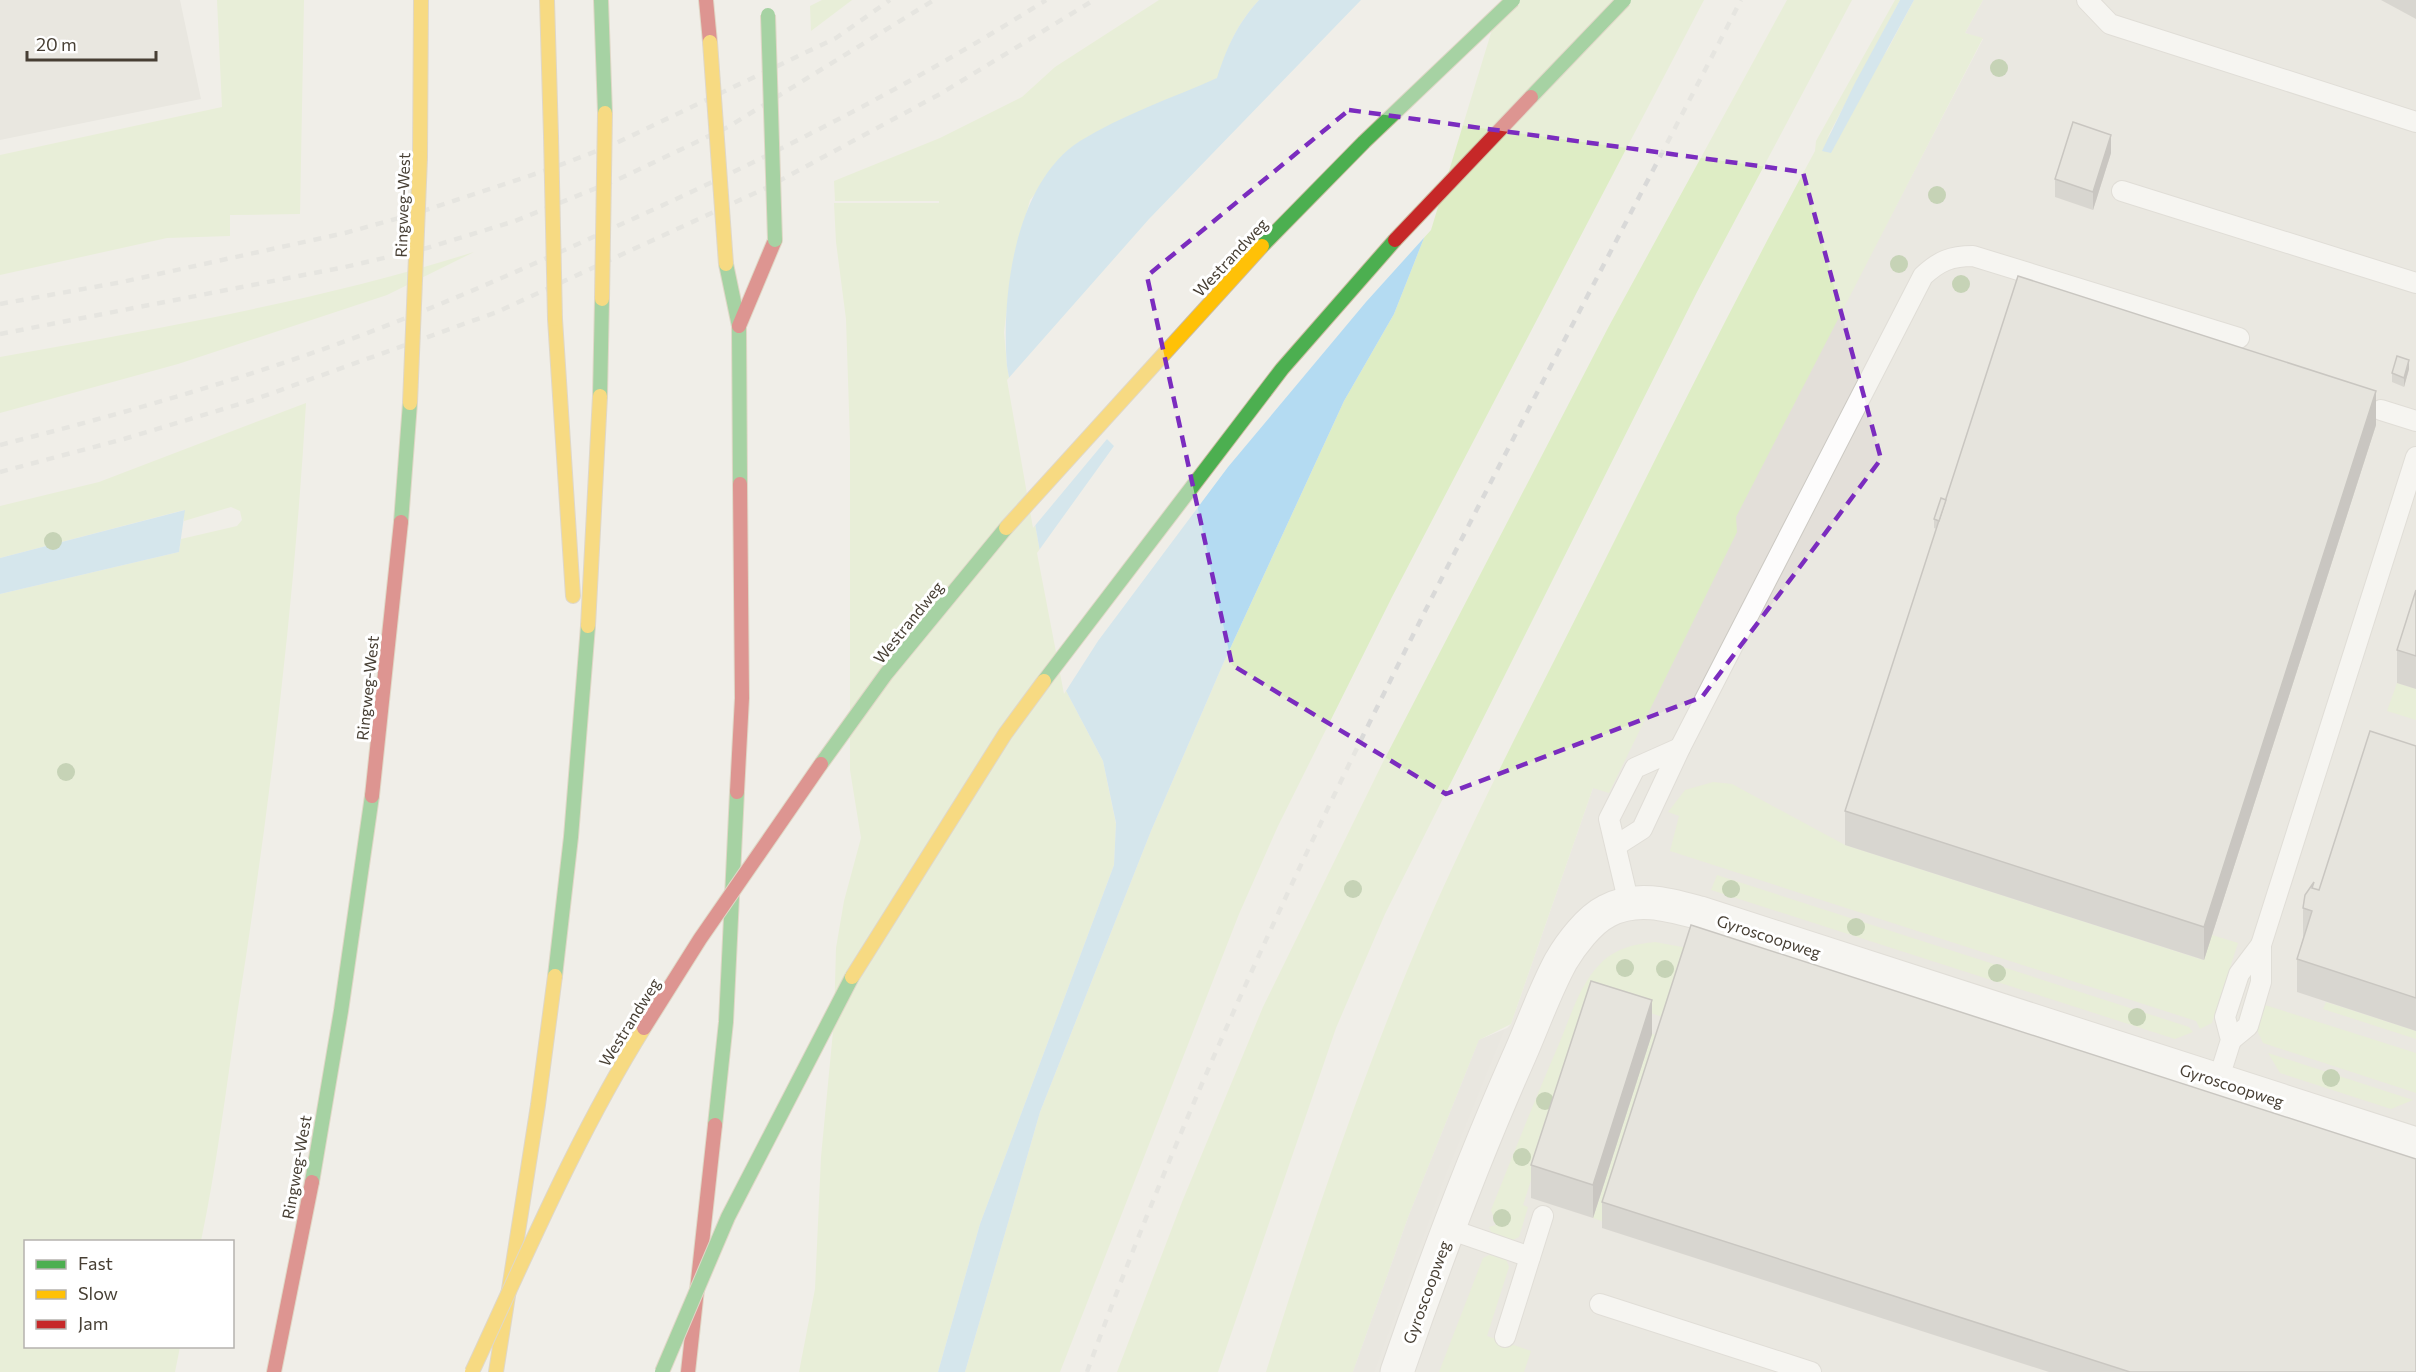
<svg xmlns="http://www.w3.org/2000/svg" width="2416" height="1372" font-family="Commissioner,sans-serif">
  <rect width="100%" height="100%" fill="#f0eee8"/>
  <!-- industrial -->
  <path fill="#e3dfd9" d="M1983 0H2416V1372H1353L1479 1040 1507 1028 1511 1024 1593 788 1983 39 1965 33Z"/>
  <!-- green -->
  <g fill="#deedc5">
    <path d="M217 0H304L300 214 230 215V236L167 238 0 275V155L222 107Z"/>
    <path d="M822 0H852L811 31 810 6Z"/>
    <path d="M1159 0H1259C1237 24 1227 47 1218 78L1079 142 1030 200 1012 267 1004 332 1007 366 1064 687 1103 761 1116 824 1114 865 980 1224 938 1372H799L815 1289 821 1157 834 1021 836 948 844 901 861 838 850 770V440L846 319 836 242 834 203H939V201H835L834 181 940 138 1022 97 1055 67Z"/>
    <path d="M1498 0H1704L1392 597 1278 826 1239 914 1060 1372H965L1040 1112 1151 831 1223 664 1344 401 1394 314 1435 210Z"/>
    <path d="M1787 0H1852L1697 292 1385 914 1336 1028 1218 1372H1117L1182 1202 1263 1007 1383 762 1609 326Z"/>
    <path d="M1895 0H1900L1826 140 1888 49 1914 0H1983L1965 33 1983 38 1736 517 1737 532 1609 793 1593 788 1511 1024 1479 1040 1409 1215 1353 1372H1266C1308 1236 1353 1103 1407 971 1462 838 1529 711 1594 582 1666 438 1738 293 1815 151L1816 141Z"/>
    <path d="M474 252 387 295 178 364 0 413V357C160 328 319 301 474 252Z"/>
    <path d="M306 403C294 609 269 812 237 1015 226 1090 216 1170 201 1241L26 1242V1346L180 1347 175 1372H0V594L179 552 181 539 237 526 242 520 240 511 231 507 184 521V510L0 558V506L99 482Z"/>
    <path d="M2397 683 2416 689V720L2387 711Z"/>
    <path d="M1713 782 1732 784 1845 845 2203 960 2212 935 2238 943 2212 1023 2200 1029 2196 1021 1670 851 1679 816 1668 812 1685 790Z"/>
    <path d="M1717 875 2189 1027 2193 1032 2175 1039 1711 890Z"/>
    <path d="M1655 942 1693 949 1669 1019 1613 1001 1587 1006 1523 1205 1528 1207 1519 1237 1511 1241 1491 1232 1489 1227 1496 1225 1491 1210C1513 1155 1535 1099 1559 1044 1570 1018 1580 983 1601 963 1616 948 1635 944 1655 942Z"/>
    <path d="M2326 1002 2416 1031V1039L2323 1009Z"/>
    <path d="M2265 1005 2416 1053V1093L2263 1043 2257 1030Z"/>
    <path d="M1652 1034 1663 1037 1604 1222 1593 1218Z"/>
    <path d="M2268 1053 2413 1100 2391 1109 2280 1073Z"/>
    <path d="M1489 1255 1506 1259 1509 1267 1487 1336 1531 1351 1524 1372H1439L1483 1258Z"/>
  </g>
  <!-- parking -->
  <g fill="#dfddd8">
    <path d="M0 0H180L201 99 0 140Z"/>
    <path d="M1504 1030 1445 1176 1374 1372H1353L1409 1215 1479 1040Z"/>
  </g>
  <!-- water -->
  <g fill="#b4dbf2">
    <path d="M1259 0H1498L1435 210 1394 314 1344 401 1223 664 1151 831 1040 1112 965 1372H938L980 1224 1114 865 1116 823 1103 761 1064 687 1007 366C1001 296 1015 182 1080 141 1122 115 1172 98 1217 78 1227 47 1237 24 1259 0Z"/>
    <path d="M1900 0H1914L1831 153 1822 151 1855 83Z"/>
    <path d="M185 510 179 552 0 594V558Z"/>
  </g>
  <!-- pier -->
  <path fill="#f0eee8" d="M1361 0H1501L1431 230 1366 302 1228 467 1098 641 1064 694 1037 553 1114 446 1107 439 1033 528 1007 380 1149 219Z"/>
  <g fill="none" stroke-linecap="round" stroke-linejoin="round">
    <!-- lane casing -->
    <g stroke="#ccc9c3" stroke-width="22">
      <g id="lane">
        <path d="M2087 0 2110 24 2416 122"/>
        <path d="M2122 191 2416 283"/>
        <path d="M2381 410 2416 421"/>
        <path d="M1617 845 1642 829 1680 748 1923 276C1939 261 1951 256 1973 256L2239 338"/>
        <path d="M1629 904 1609 819 1635 768 1680 748"/>
        <path d="M2231 1040 2248 1026 2261 982V945L2416 457"/>
        <path d="M2218 1081 2231 1040 2225 1017 2239 974 2261 945"/>
        <path d="M1449 1229 1530 1257"/>
        <path d="M1600 1304 1811 1372"/>
        <path d="M1505 1337 1543 1216"/>
      </g>
    </g>
    <!-- street casing -->
    <g stroke="#ccc9c3" stroke-width="35">
      <path id="street" d="M1397 1372C1433 1267 1472 1163 1517 1061 1532 1028 1544 992 1561 961 1571 944 1589 920 1607 911 1637 895 1670 905 1700 913L2416 1144"/>
    </g>
    <!-- fast casing -->
    <g stroke="#cbbba1" stroke-width="16">
      <g id="fast">
        <path d="M601 0 605 113"/>
        <path d="M726 264 739 326 740 484"/>
        <path d="M600 396 602 299"/>
        <path d="M401 522 410 403"/>
        <path d="M555 976 571 837 588 626"/>
        <path d="M715 1125 726 1022 737 792"/>
        <path d="M312 1182 341 1011 372 796"/>
      </g>
    </g>
    <!-- slow casing -->
    <g stroke="#cbbba1" stroke-width="16">
      <g id="slow">
        <path d="M547 0 551 136"/>
        <path d="M420 158 421 0"/>
        <path d="M555 319 573 596"/>
        <path d="M588 626 600 396"/>
        <path d="M496 1372 538 1105 555 976"/>
      </g>
    </g>
    <!-- jam casing -->
    <g stroke="#cbbba1" stroke-width="16">
      <g id="jam">
        <path d="M706 0 710 42"/>
        <path d="M739 326 775 240"/>
        <path d="M737 792 742 698 740 484"/>
        <path d="M372 796 401 522"/>
        <path d="M274 1372 312 1182"/>
        <path d="M688 1372 715 1125"/>
      </g>
    </g>
    <!-- lane -->
    <use href="#lane" stroke="#fdfcfc" stroke-width="20"/>
    <!-- street -->
    <use href="#street" stroke="#fdfcfc" stroke-width="33"/>
    <!-- fast -->
    <use href="#fast" stroke="#4caf50" stroke-width="14"/>
    <!-- slow -->
    <use href="#slow" stroke="#ffc107" stroke-width="14"/>
    <!-- jam -->
    <use href="#jam" stroke="#c62828" stroke-width="14"/>
    <!-- rail -->
    <g stroke="#d9d9d8" stroke-width="4.5" stroke-dasharray="8 8" stroke-linecap="butt">
      <path d="M0 304 122 282 345 233 417 213 547 170 610 146 836 38 890 0"/>
      <path d="M0 334 345 267 427 248 515 221 621 178 728 127 934 0"/>
      <path d="M0 445C122 414 244 379 362 335 452 301 539 262 626 222 770 157 912 85 1046 0"/>
      <path d="M0 472 124 439 253 400 497 312 766 188 940 94 1094 0"/>
      <path d="M1087 1372C1262 892 1509 453 1741 0"/>
    </g>
    <!-- fast-bridge casing -->
    <g stroke="#cbbba1" stroke-width="16" stroke-linecap="butt">
      <g id="fast-bridge">
        <path d="M768 15 775 240"/>
        <path d="M1531 97 1624 0"/>
        <path d="M1262 246 1364 142 1513 0"/>
        <path d="M1044 681 1282 369 1395 240"/>
        <path d="M821 764 886 674 1006 528"/>
        <path d="M662 1372 728 1217 852 977"/>
      </g>
    </g>
    <!-- slow-bridge casing -->
    <g stroke="#cbbba1" stroke-width="16" stroke-linecap="butt">
      <g id="slow-bridge">
        <path d="M710 42 726 264"/>
        <path d="M551 136 555 319"/>
        <path d="M602 299 605 113"/>
        <path d="M410 403 420 158"/>
        <path d="M1006 528 1262 246"/>
        <path d="M852 977 1005 734 1044 681"/>
        <path d="M472 1372C526 1256 576 1137 644 1028"/>
      </g>
    </g>
    <!-- jam-bridge casing -->
    <g stroke="#cbbba1" stroke-width="16" stroke-linecap="butt">
      <g id="jam-bridge">
        <path d="M1395 240 1531 97"/>
        <path d="M644 1028 700 939 821 764"/>
      </g>
    </g>
    <!-- fast-bridge -->
    <use href="#fast-bridge" stroke="#4caf50" stroke-width="14"/>
    <!-- slow-bridge -->
    <use href="#slow-bridge" stroke="#ffc107" stroke-width="14"/>
    <!-- jam-bridge -->
    <use href="#jam-bridge" stroke="#c62828" stroke-width="14"/>
  </g>
  <!-- trees -->
  <g fill="#92b17b">
    <circle cx="1999" cy="68" r="9"/>
    <circle cx="1937" cy="195" r="9"/>
    <circle cx="1899" cy="264" r="9"/>
    <circle cx="1961" cy="284" r="9"/>
    <circle cx="53" cy="541" r="9"/>
    <circle cx="66" cy="772" r="9"/>
    <circle cx="1353" cy="889" r="9"/>
    <circle cx="1731" cy="889" r="9"/>
    <circle cx="1856" cy="927" r="9"/>
    <circle cx="1625" cy="968" r="9"/>
    <circle cx="1665" cy="969" r="9"/>
    <circle cx="1997" cy="973" r="9"/>
    <circle cx="2137" cy="1017" r="9"/>
    <circle cx="2331" cy="1078" r="9"/>
    <circle cx="1545" cy="1101" r="9"/>
    <circle cx="1522" cy="1157" r="9"/>
    <circle cx="1502" cy="1218" r="9"/>
  </g>
  <!-- wall -->
  <g fill="#bbb9b4">
    <path d="M2381 0H2416V19Z"/>
    <path d="M2111 153 2093 210 2055 197V179Z"/>
    <path d="M2409 369 2404 387 2392 382V373Z"/>
    <path d="M2376 425 2204 960 1845 845V811L1937 529 1934 528V519L1946 500Z"/>
    <path d="M2416 590V689L2397 683V650Z"/>
    <path d="M2416 746V1031L2297 992V959L2303 938V908L2314 889 2319 890Z"/>
    <path d="M1652 1034 1593 1218 1531 1198V1165Z"/>
    <path d="M1602 1202 2416 1372H2049L1602 1228Z"/>
  </g>
  <!-- shaded-wall -->
  <g fill="#999692">
    <path d="M2111 135V153L2093 210V192Z"/>
    <path d="M2409 360V369L2404 387V378Z"/>
    <path d="M2376 391V425L2204 960V927Z"/>
    <path d="M1652 1000V1034L1593 1218V1185Z"/>
  </g>
  <!-- building -->
  <g fill="#dad7d1" stroke="#999692" stroke-width="1.5">
    <path d="M2073 122 2111 135 2093 192 2055 179Z"/>
    <path d="M2018 276 2376 391 2204 927 1845 811Z"/>
    <path d="M2397 356 2409 360 2404 378 2392 373Z"/>
    <path d="M1941 498 1946 500 1939 521 1934 519Z"/>
    <path d="M2416 590V656L2397 650Z"/>
    <path d="M2370 731 2416 746V998L2297 959 2312 911 2303 908 2305 895 2314 882 2312 888 2319 890Z"/>
    <path d="M1691 925 2416 1159V1372H2130L1602 1202Z"/>
    <path d="M1591 981 1652 1000 1593 1185 1531 1165Z"/>
  </g>
  <!-- marked area -->
  <path d="M0 0H2416V1372H0ZM1349 110 1803 172 1881 459 1702 697 1446 794 1232 665 1147 276Z" fill="#f0eee8" fill-opacity=".55" fill-rule="evenodd"/>
  <path fill="none" stroke="#7b2cbf" stroke-width="4.5" stroke-dasharray="12 8" stroke-linejoin="round" d="M1349 110 1803 172 1881 459 1702 697 1446 794 1232 665 1147 276Z"/>
  <g text-anchor="middle" dominant-baseline="central" stroke-width="6" stroke-linejoin="round" paint-order="stroke">
    <!-- street labels -->
    <g font-size="16" fill="#473f34" stroke="#fff">
      <text transform="translate(402 205) rotate(-88)">Ringweg-West</text>
      <text transform="translate(1230 257) rotate(-47)">Westrandweg</text>
      <text transform="translate(908 622) rotate(-51)">Westrandweg</text>
      <text transform="translate(367 688) rotate(-84)">Ringweg-West</text>
      <text transform="translate(1769 936) rotate(18)">Gyroscoopweg</text>
      <text transform="translate(629 1022) rotate(-58)">Westrandweg</text>
      <text transform="translate(2232 1085) rotate(18)">Gyroscoopweg</text>
      <text transform="translate(296 1167) rotate(-80)">Ringweg-West</text>
      <text transform="translate(1426 1292) rotate(-70)">Gyroscoopweg</text>
    </g>
  </g>
  <!-- legend -->
  <rect x="24" y="1240" width="210" height="108" fill="#ffffff" stroke="#b5b2ae" stroke-width="1.5"/>
  <rect x="36" y="1260" width="30" height="9" fill="#4caf50" stroke="#b5b2ae" stroke-width="1.5"/>
  <text x="78" y="1270" font-size="18" fill="#473f34">Fast</text>
  <rect x="36" y="1290" width="30" height="9" fill="#ffc107" stroke="#b5b2ae" stroke-width="1.5"/>
  <text x="78" y="1300" font-size="18" fill="#473f34">Slow</text>
  <rect x="36" y="1320" width="30" height="9" fill="#c62828" stroke="#b5b2ae" stroke-width="1.5"/>
  <text x="78" y="1330" font-size="18" fill="#473f34">Jam</text>
  <!-- scale -->
  <path d="M27 51v9h129v-9" fill="none" stroke="#473f34" stroke-width="3"/>
  <text x="36" y="51" font-size="18" fill="#473f34" stroke="#ffffff" stroke-width="4.5" paint-order="stroke">20 m</text>
</svg>
